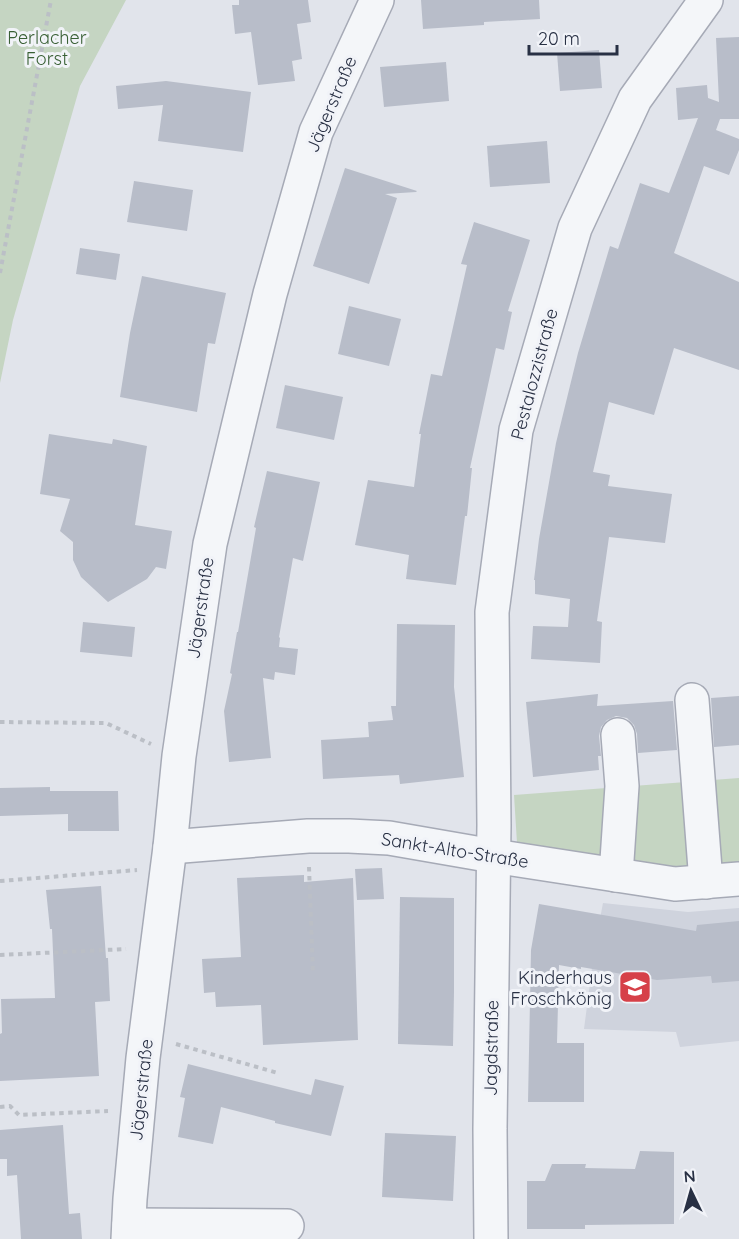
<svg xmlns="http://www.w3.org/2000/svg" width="739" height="1239" font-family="Quicksand,sans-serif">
  <rect width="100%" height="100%" fill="#e1e4eb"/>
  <!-- built -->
  <path fill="#cfd3dd" d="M603 903 688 912 739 908V1041L680 1047 676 1032 584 1029 595 945Z"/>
  <!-- green -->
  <g fill="#c5d5c2">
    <path d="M0 0H126L80 86 13 320 0 383Z"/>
    <path d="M739 778V864L676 870 517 843 514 795Z"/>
  </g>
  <!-- building -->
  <g fill="#b8bdc9">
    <path d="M239 0H308L311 22 297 24 302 59 292 61 295 81 258 85 251 32 235 34 232 5H239Z"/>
    <path d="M421 0H539L540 19 484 22V25L423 29Z"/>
    <path d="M739 37V119H720L716 130 739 139V150L729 175 704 166 674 253 739 282V370L674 348 654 415 609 402 593 472 610 475 608 486 672 494 665 543 609 537 597 621 602 622 600 663 531 659 533 626 568 627 570 599 535 594V580H534L539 539 556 443 578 353 610 246 618 249 640 183 669 193 698 118 678 120 676 88 707 85 708 98 719 102 716 38Z"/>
    <path d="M599 50 602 88 560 91 557 53Z"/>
    <path d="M446 62 449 101 384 107 380 67Z"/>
    <path d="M166 81 251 92 243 152 158 141 163 105 118 109 116 86Z"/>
    <path d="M547 141 550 183 490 187 487 146Z"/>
    <path d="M345 168 417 191 416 192 385 194 397 198 369 284 313 266Z"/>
    <path d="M134 181 193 190 187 231 127 222Z"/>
    <path d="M474 222 530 240 508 311 512 312 504 350 496 348 470 468H472L467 516H465L456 585 406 579 409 555 355 545 368 480 414 487 421 434H419L431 374 442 376 467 265 461 264Z"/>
    <path d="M80 248 120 254 116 280 76 274Z"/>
    <path d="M142 276 226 293 215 344 208 343 197 412 120 397 130 333Z"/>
    <path d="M349 306 401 319 389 366 338 354Z"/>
    <path d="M285 385 343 397 334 440 276 428Z"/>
    <path d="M49 434 112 444 113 439 147 446 135 525 172 531 166 569 156 567 147 579 108 602 81 577 73 560V542L60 531 70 499 40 494Z"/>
    <path d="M267 471 320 482 303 561 293 558 279 637 280 638 279 647 298 649 295 675 275 672 274 680 263 678 271 758 229 762 224 711 232 674 230 673 237 632H238L256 528 254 527Z"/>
    <path d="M83 622 135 627 132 657 80 652Z"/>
    <path d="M397 624 455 625 454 687 464 777 400 784 399 775 323 779 321 740 369 737 368 722 393 720 391 706H396Z"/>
    <path d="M598 694 597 706 673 701 677 750 638 753 637 734 634 725 627 718 616 716 607 720 601 727 599 736 601 756H598L599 770 533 777 526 702Z"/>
    <path d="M739 696V745L714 747 711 698Z"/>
    <path d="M50 787V791H118L119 831H68V814L0 816V788Z"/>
    <path d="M382 868 384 899 357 900 355 869Z"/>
    <path d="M304 875V882L353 878 358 1040 263 1045 261 1005 216 1007 215 992 204 993 202 959 241 957 237 878Z"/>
    <path d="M101 886 106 958H108L110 1001 95 1002 99 1076 0 1081V1034L2 1033 1 999 55 998 52 929H50L46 890Z"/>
    <path d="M400 897 454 898V992L453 1046 398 1044Z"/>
    <path d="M539 904 696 931 697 925 739 921V981L712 983 711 976 657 980 581 967V969L559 965 557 1043H584V1102H528L531 950Z"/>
    <path d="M188 1064 311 1095 315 1079 344 1086 331 1136 275 1123V1121L221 1107 213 1144 178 1137 185 1098 180 1097Z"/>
    <path d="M63 1125 69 1214 80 1213 82 1239H21L17 1175 7 1176V1159H0V1130Z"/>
    <path d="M385 1133 456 1136 453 1201 382 1197Z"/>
    <path d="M640 1151 674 1152V1224L585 1225V1229H527V1181H545L552 1164H586L585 1168 635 1169Z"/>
  </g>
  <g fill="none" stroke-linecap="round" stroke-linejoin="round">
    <!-- minor casing -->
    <g stroke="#a6aab6" stroke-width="36">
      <g id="minor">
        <path d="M692 700 706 882"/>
        <path d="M170 847 308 836H349L389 838 493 856 675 884 739 879"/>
        <path d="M616 875 622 786 618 735"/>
        <path d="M129 1225 287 1226"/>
        <path d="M128 1239 130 1199 143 1058 170 847 179 756 210 544 270 294 316 132 377 0"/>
        <path d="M491 1239 490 1129 494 825 492 612 516 430 575 228 635 99 706 0"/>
      </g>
    </g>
    <!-- path -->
    <g stroke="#bbbfc6" stroke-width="4" stroke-dasharray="4.5 4.5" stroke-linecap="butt">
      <path d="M0 273 51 0"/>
      <path d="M0 722 106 723 151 744"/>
      <path d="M309 867 313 974"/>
      <path d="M0 881 137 870"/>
      <path d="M0 955 126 949"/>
      <path d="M176 1044 278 1073"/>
      <path d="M0 1107 10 1106 19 1115 108 1111"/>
    </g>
    <!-- minor -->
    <use href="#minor" stroke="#f4f6f9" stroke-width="33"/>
  </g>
  <!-- icons -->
  <defs>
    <g id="school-square" transform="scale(1.725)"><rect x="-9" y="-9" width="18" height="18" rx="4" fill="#d64048" stroke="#f1f3f8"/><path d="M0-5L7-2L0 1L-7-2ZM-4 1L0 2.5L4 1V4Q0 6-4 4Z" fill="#fff"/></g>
  </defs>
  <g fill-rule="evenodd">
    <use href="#school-square" x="635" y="987"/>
  </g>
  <g text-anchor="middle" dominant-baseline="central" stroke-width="6" stroke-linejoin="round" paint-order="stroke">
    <!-- park labels -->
    <g font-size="18" fill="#396035" stroke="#f1f3f8">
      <text x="47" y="37">Perlacher<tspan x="47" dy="21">Forst</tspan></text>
    </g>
    <!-- street labels -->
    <g font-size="18" fill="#283044" stroke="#f1f3f8">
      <text transform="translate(331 104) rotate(-67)">Jägerstraße</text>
      <text transform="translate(534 374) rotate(-75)">Pestalozzistraße</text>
      <text transform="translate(200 608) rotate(-82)">Jägerstraße</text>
      <text transform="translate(455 850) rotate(9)">Sankt-Alto-Straße</text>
      <text transform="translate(491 1048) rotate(-89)">Jagdstraße</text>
      <text transform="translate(141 1090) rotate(-84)">Jägerstraße</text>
    </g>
    <!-- poi labels -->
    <g font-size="18" fill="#283044" stroke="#f1f3f8" text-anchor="end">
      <text x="612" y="977">Kinderhaus<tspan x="612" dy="21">Froschkönig</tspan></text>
    </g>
  </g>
  <!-- north arrow -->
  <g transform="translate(691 1191) rotate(355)" stroke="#f1f3f8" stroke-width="4.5" paint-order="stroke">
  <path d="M0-4.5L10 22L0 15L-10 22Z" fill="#283044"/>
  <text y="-9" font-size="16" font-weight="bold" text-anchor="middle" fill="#283044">N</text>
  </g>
  <!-- scale -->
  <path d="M529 45v9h88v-9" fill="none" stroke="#283044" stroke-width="3"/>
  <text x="538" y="45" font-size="18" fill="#283044" stroke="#f1f3f8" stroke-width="4.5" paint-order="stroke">20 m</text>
</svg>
